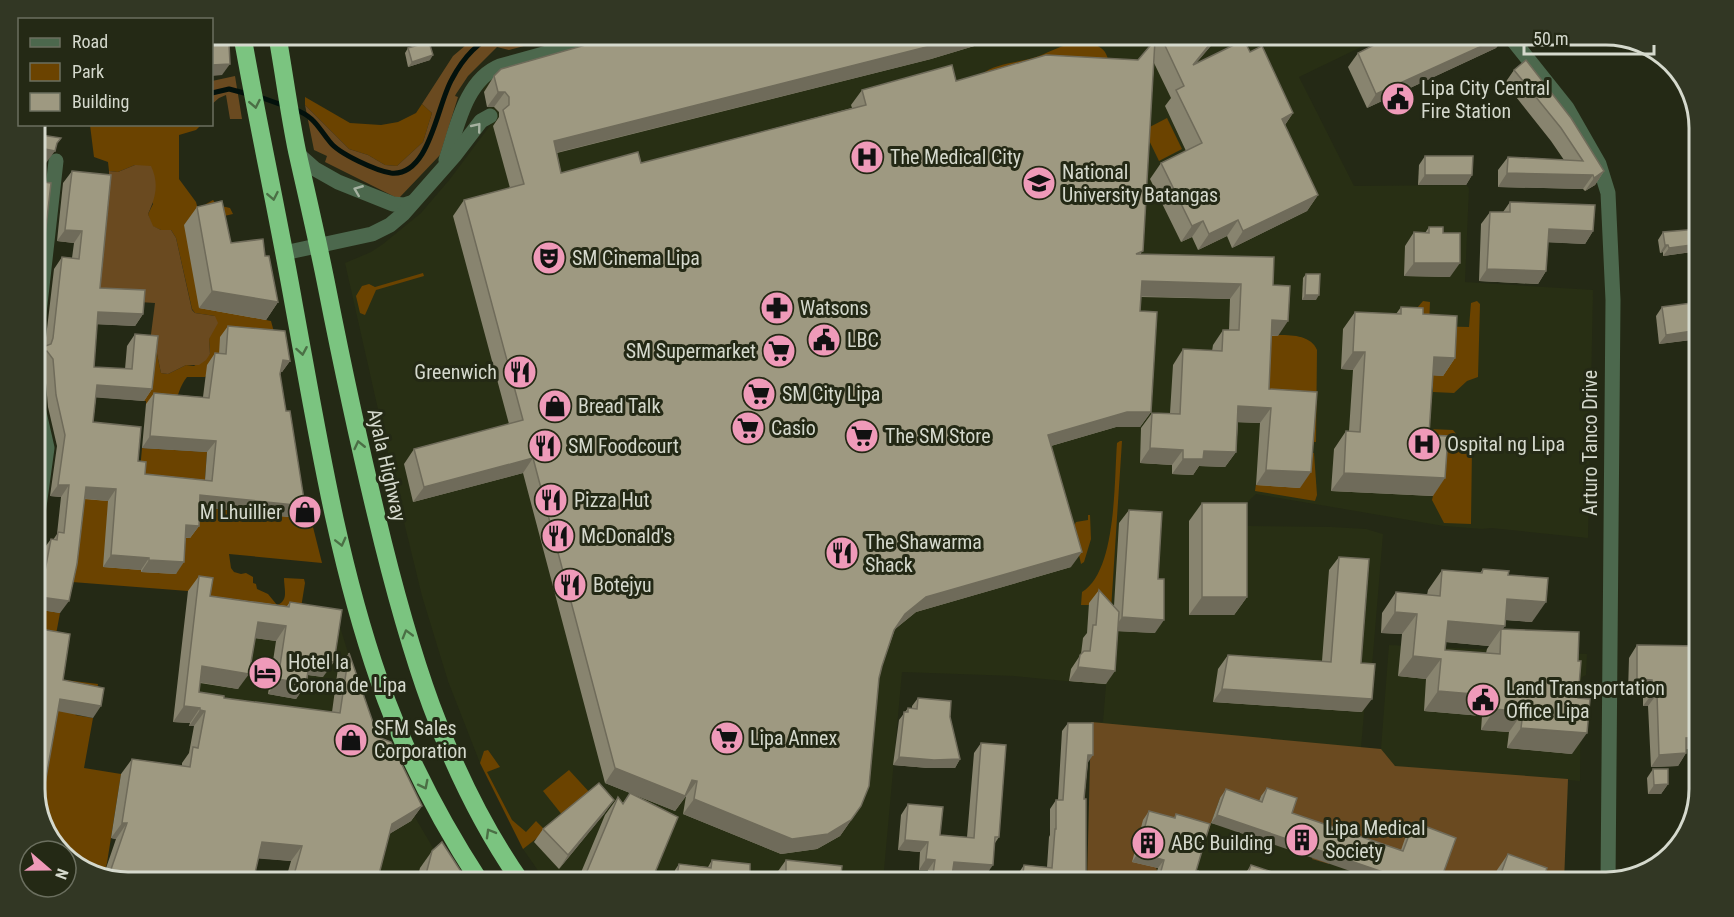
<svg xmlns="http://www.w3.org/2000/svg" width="1734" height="917" font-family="'Roboto Condensed',sans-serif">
  <rect width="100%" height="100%" fill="#242915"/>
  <!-- built -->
  <g fill="#282f14">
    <path d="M1262 34 1264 37 1269 34 1386 35 1299 77 1354 186 1466 185 1469 188 1465 282 1593 290 1588 538 1491 528 1482 529 1444 526 1256 494 1235 514 1243 524 1248 526 1332 527 1366 529 1383 534 1369 702H1365L1361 748 1381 749 1389 645 1587 654 1586 675 1582 677 1581 681 1580 781 1568 780 1564 882H1087L1091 722H1103L1106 685 1014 676 902 672 883 881 777 872V882H546L523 849 480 763 448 681 422 596 396 489 345 263 371 252 383 244 421 213 450 179 492 123 481 81 625 35Z"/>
    <path d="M200 611 337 617 349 656 340 660 339 663 330 728 189 702Z"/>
    <path d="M389 765 416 819 453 882H344Z"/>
  </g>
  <!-- green -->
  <g fill="#6b4300">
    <path d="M1074 43C1089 43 1104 43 1108 59L981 75C995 62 1022 63 1039 56 1051 51 1061 46 1074 43Z"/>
    <path d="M305 97 350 123 381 125 398 122 416 113 422 104 432 113 423 142 397 166 385 165 368 155 349 149 305 105Z"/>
    <path d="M1167 118 1182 149 1159 161 1144 130Z"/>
    <path d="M90 125H201L196 130 179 135V179L196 202 200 217 206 204 213 200 217 205 230 208 233 214 184 225 266 320 271 321 277 343 218 366 205 377H187C180 385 178 397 173 407L146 404V401H144L150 342 155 344 161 373 168 374 186 365 194 366 210 354 209 339 215 316 195 313 192 309 176 238 171 230H161L152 226 148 214 153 204 135 165 118 172 109 171 108 162 94 157Z"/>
    <path d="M423 273 424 276 376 290 365 315 360 313 356 296 362 286 369 284 375 287Z"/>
    <path d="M1423 301 1430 302 1429 326 1469 327 1471 303 1477 301 1480 304 1478 377 1467 381 1454 393 1433 392V386L1421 385 1411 315Z"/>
    <path d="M1262 335C1280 336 1309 331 1317 350L1316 442H1303L1263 405Z"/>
    <path d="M1429 429 1453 430 1462 441 1472 446 1471 524 1444 523 1432 500 1433 496 1418 442Z"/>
    <path d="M1120 441H1122L1110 625 1091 605H1081L1082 592C1117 571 1114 480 1117 443Z"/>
    <path d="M142 448 207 452 203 507 311 519 322 563 229 554 231 568 234 572 241 574 246 573 253 577V583L256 584 257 589 268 594 277 605C289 601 284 589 284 578L304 579 305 583 299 620 188 591 72 582 82 499 140 470Z"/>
    <path d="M1303 452 1314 453 1317 495 1315 501 1255 491 1256 484Z"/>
    <path d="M1088 515H1090L1091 539 1084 562 1081 564 1073 528 1076 522 1088 520Z"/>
    <path d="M35 609 60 613 54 645 35 641Z"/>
    <path d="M57 679 98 684 96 700 75 715 93 718 84 768 121 774 107 863 103 877 86 873 66 855V851H62L50 841 36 800Z"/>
    <path d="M488 750 500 767 487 772 512 820 526 832 536 821 546 831 523 849 480 763 484 751Z"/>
    <path d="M569 770 591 794 563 816 543 791Z"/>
  </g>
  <!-- forest -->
  <g fill="#6a4a20">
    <path d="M479 34 565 35 509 50 497 47 468 76 456 94 455 96 458 97 440 155 400 197H395L325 162 327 156 314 150 305 105 349 149 368 155 385 165 397 166 423 142 432 113 422 104 453 56Z"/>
    <path d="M235 76 242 119H230L226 95 219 98 212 104V81Z"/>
    <path d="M135 165 151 166C159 183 156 197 148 214L153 226 161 230H171L176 238 192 310 195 313 215 316 218 323 209 339 210 354 206 360 199 365H186L168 374 161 373 155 344 150 342 155 303 92 299 109 187V171L118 172Z"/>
    <path d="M1091 722 1381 749 1395 766 1568 779 1564 882H1404L1337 839 1329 864 1312 859 1321 833 1261 796 1256 810 1220 798 1208 832 1156 868 1157 870 1154 882H1087Z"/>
  </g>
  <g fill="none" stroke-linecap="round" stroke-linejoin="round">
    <!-- stream -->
    <g stroke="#03110c" stroke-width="5">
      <path d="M212 93 229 89 248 94"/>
      <path d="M257 96 285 106"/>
      <path d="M294 109C315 117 317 126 330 142 339 154 377 171 391 173 430 177 437 104 452 79 462 60 477 42 497 34"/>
    </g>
    <!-- minor -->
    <g stroke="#4c684d" stroke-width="15">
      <path d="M1508 34 1567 108 1599 164 1608 193 1613 300 1608 882"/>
      <path d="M298 154 315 169 338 182 393 204 404 205 413 202"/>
      <path d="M446 160C457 128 465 80 500 66L616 34"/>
      <path d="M284 253 372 234 390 225 403 214 455 155 481 121 490 116"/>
      <path d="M35 349 56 161"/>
      <path d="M35 372 38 408 47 448 35 536"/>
    </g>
    <!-- highway -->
    <g stroke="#7bc480" stroke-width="18">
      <path d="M242 34C258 125 278 215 294 306 317 431 337 559 379 680 404 752 439 819 480 882"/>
      <path d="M277 34C284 73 289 112 297 151 307 196 318 242 327 288 342 364 358 439 376 514 407 644 444 772 521 882"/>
    </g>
  </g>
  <!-- wall -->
  <g fill="#88846f" fill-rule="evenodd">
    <path d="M624 34H1014L931 59 557 153 561 173 641 163 852 108 851 105 862 90 956 81 1138 60 1155 42 1161 34H1221L1196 63 1250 52 1293 113 1285 125 1318 195 1307 211 1232 248 1227 236 1198 250 1192 237 1181 242 1150 179 1161 163 1186 151 1165 106 1171 98 1154 63 1141 254 1273 285 1278 336H1271L1269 389 1300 488 1256 485 1260 423 1238 422 1236 452 1225 467 1199 466 1193 475 1172 474V465L1140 463 1141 428 1152 413H1170L1173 365 1183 349 1212 351 1213 345 1223 330H1229L1230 299 1141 297 1140 311 1151 412 1140 427H1116L1051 446 1071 567 916 612 895 629 882 666 879 678 861 806 840 836 817 849 781 854 683 814 686 796 675 811 630 793 651 882H577L605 815 618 797 623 803 630 793 605 783 523 473 413 502 404 464 414 449 509 424 453 216 464 200 510 188 493 126 499 117V112L494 107H487L484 92 494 76Z"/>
    <path d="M1506 35 1496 48 1367 108 1348 67 1358 53Z"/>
    <path d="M1646 44H1648L1657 52 1645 51Z"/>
    <path d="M408 48 430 60 408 67 405 53Z"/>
    <path d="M1514 70 1604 171 1595 185 1585 191 1583 189 1498 187V170L1508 157 1564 160 1551 141 1505 83Z"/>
    <path d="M1425 156 1472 175 1466 185H1418L1419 165Z"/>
    <path d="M72 171 100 288 143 314 135 326 97 324 94 367 125 369 127 346 135 334 152 389 144 401 96 397 93 422 138 461 145 474 205 480 207 452 142 448 146 404 154 393 203 397 207 365 215 353 219 354 220 337 228 326 290 361 282 372H281L280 374 297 518 200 507 199 526 190 538H186L176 574 141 572V570L103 567 108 501 84 499 60 613 35 609V593L42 551 51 539 53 540 57 534 61 497 50 496 57 446 48 407 45 371 39 363 37 345 43 347 45 346 54 269 62 257 72 258 74 243 57 241 63 183Z"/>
    <path d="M1510 202 1593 231 1585 244 1548 242 1546 271 1538 284 1479 281 1481 224 1490 212H1503Z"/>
    <path d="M197 207 231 243 265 256 278 302 266 320 199 308 184 225Z"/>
    <path d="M1429 227 1443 233 1450 277 1404 276 1405 246 1414 232 1425 233Z"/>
    <path d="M1699 229V251L1663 256V252L1660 253 1658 240 1663 232Z"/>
    <path d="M1306 274 1316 300H1302L1303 278Z"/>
    <path d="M1699 302V339L1659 344 1656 316 1662 307Z"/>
    <path d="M1401 307 1423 314 1455 358 1443 376 1433 375 1429 435 1433 496 1331 491 1334 449 1346 431H1349L1353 370 1341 369 1343 329 1355 312 1396 314Z"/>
    <path d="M1202 503 1247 597 1234 615H1189V521Z"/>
    <path d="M1129 510 1155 633 1118 631 1106 684 1069 681 1071 669 1081 654 1083 638 1087 633 1089 603 1099 590 1114 606 1119 523Z"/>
    <path d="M1339 557 1362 712 1213 702 1218 669 1228 655 1322 661 1329 570Z"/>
    <path d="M1699 562V624H1697L1696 567Z"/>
    <path d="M1483 569 1508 575 1532 622 1505 620 1502 629 1572 754 1507 748 1509 732 1481 730 1482 716 1424 711 1426 679 1398 676 1402 634 1381 633 1382 613 1396 592 1427 595 1428 590 1442 570 1480 573ZM1446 642 1489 646 1487 649 1486 653 1445 650Z"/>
    <path d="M199 576 210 596 287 606 290 602 323 677 308 675 306 684 296 699 268 694 276 641 255 638 238 689 200 683 199 692 224 698 332 712 338 668 349 653 378 737 422 806 411 821 389 834 377 882H285L291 861 259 858 128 882 103 877 116 839 111 838 121 774 132 759 182 766V763L189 753 194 726H189L190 723 173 722 188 591Z"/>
    <path d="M1637 645 1698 719H1699V748L1686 749V753L1678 766 1651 767 1648 706H1643V692H1628L1629 658Z"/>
    <path d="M918 698 950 717 960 759 955 768H928L893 765 899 720 908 708 912 709V706Z"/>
    <path d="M1068 723 1088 762 1084 799 1085 882H1017L1018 874 1024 865 1047 867 1049 837 1050 835V809L1056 800H1058L1062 731Z"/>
    <path d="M981 743 999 837 995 843 986 875 952 872 951 882H926L928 870H919L920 852 898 850 901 815 908 804 940 835 967 837 974 753Z"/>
    <path d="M1653 769 1668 784 1661 794H1648L1647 778Z"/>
    <path d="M1267 788 1292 813 1401 850 1408 830 1414 822 1440 882 1211 823 1220 798 1226 789 1259 801 1261 796Z"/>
    <path d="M614 800 604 814 559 869 534 842 543 829Z"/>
    <path d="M1149 811 1174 818 1176 814 1196 871 1195 882H1154L1158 868 1132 862 1143 820Z"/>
    <path d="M432 851 460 878 463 882H416L420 868Z"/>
    <path d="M1508 854 1542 882H1493L1497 870Z"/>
    <path d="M712 860 750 882H673L675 870 679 864 708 867Z"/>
    <path d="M786 860 840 882H776V874Z"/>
    <path d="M1251 865 1302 882H1242L1245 874Z"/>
  </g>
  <!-- shaded-wall -->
  <g fill="#6f6b5a">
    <path d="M972 34H1014L931 59 543 156 554 141Z"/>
    <path d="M1218 34H1221L1181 81 1193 65Z"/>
    <path d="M1506 35 1496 48 1367 108 1376 94Z"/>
    <path d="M1649 45 1657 52 1645 51Z"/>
    <path d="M433 55 430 60 408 67 412 62Z"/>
    <path d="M230 64 222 75 212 76V65Z"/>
    <path d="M498 92H505L494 107H487Z"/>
    <path d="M1293 113 1282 129V119Z"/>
    <path d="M61 138 52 150 55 151 46 163 35 161V147Z"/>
    <path d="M1604 171 1595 185 1585 191 1594 178Z"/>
    <path d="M1507 173 1593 175 1583 189 1498 187Z"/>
    <path d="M1425 175H1472L1466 185H1418Z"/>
    <path d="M1318 195 1307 211 1232 248 1243 231Z"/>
    <path d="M1238 220 1227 236 1198 250 1209 234Z"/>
    <path d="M1203 221 1192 237 1181 242 1192 226Z"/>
    <path d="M1549 229 1593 231 1585 244 1540 242Z"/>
    <path d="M65 230 82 231 74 243 57 241Z"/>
    <path d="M1699 244V251L1663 256 1669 248Z"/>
    <path d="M1665 245H1668L1663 252 1660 253Z"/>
    <path d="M1414 263H1460L1450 277 1404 276Z"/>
    <path d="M1487 269 1546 271 1538 284 1479 281Z"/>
    <path d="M1142 281 1241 284 1230 299 1131 296Z"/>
    <path d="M212 291 278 302 266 320 199 308Z"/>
    <path d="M1305 295H1319L1316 300H1302Z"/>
    <path d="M98 312 143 314 135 326 90 324Z"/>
    <path d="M1272 320 1288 321 1278 336 1261 335Z"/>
    <path d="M1699 330V339L1659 344 1666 335Z"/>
    <path d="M47 351 39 363 35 364V356L37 353Z"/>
    <path d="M1353 352H1365L1353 370 1341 369Z"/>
    <path d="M1434 357 1455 358 1443 376 1422 375Z"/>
    <path d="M283 360 290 361 282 372H275Z"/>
    <path d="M97 385 152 389 144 401 89 397Z"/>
    <path d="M1238 406 1271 408 1260 423 1228 422Z"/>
    <path d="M1127 412H1151L1140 427H1116L1037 450 1048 435Z"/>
    <path d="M150 436 216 441 207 452 142 448Z"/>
    <path d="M1150 448 1183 450 1172 465 1140 463Z"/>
    <path d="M1204 451 1236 452 1225 467 1199 466 1193 475 1172 474 1183 459Z"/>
    <path d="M533 458 523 473 413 502 424 487Z"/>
    <path d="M1266 470 1311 472 1300 488 1256 485Z"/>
    <path d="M1344 473 1445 478 1433 496 1331 491Z"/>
    <path d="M58 485H69L61 497 50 496Z"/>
    <path d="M86 487 116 489 108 501 78 498Z"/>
    <path d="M200 495 305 506 297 518 192 506Z"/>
    <path d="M186 525 199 526 190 538 178 537Z"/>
    <path d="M1082 552 1071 567 916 612 894 630 905 614 926 597Z"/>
    <path d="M111 555 149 558 141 570 103 567Z"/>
    <path d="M149 560 184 562 176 574 141 572Z"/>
    <path d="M40 597 69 601 60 613 35 609V605Z"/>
    <path d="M1202 597H1247L1234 615H1189Z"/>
    <path d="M1507 599 1546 602 1532 622 1493 619Z"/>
    <path d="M1395 612 1417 614 1402 634 1381 633Z"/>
    <path d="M1122 617 1164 620 1155 633 1113 631Z"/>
    <path d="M1448 621 1505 626 1501 632V629L1489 646 1434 641Z"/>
    <path d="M258 622 286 626 276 641 247 637Z"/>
    <path d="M1413 656 1441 659 1426 679 1398 676Z"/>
    <path d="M310 658 334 662 323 677 300 674Z"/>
    <path d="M202 666 249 674 238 689 192 681Z"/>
    <path d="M1078 667 1115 671 1106 684 1069 681Z"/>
    <path d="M278 679 306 684 296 699 268 694Z"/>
    <path d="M1637 679 1652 680 1643 692H1628Z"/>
    <path d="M1222 689 1372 699 1362 712 1213 702Z"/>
    <path d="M1438 691 1496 696 1482 716 1424 711Z"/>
    <path d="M1652 694H1657L1648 706H1643Z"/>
    <path d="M60 699 101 706 93 718 52 710Z"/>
    <path d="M184 706 200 708 190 723 173 722Z"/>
    <path d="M1495 709 1523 712 1509 732 1481 730Z"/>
    <path d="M200 710 205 711 194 726H189Z"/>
    <path d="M1521 728 1587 733 1572 754 1507 748Z"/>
    <path d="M1699 737V748L1677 750 1686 738Z"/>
    <path d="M1686 753 1678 766 1651 767 1659 755Z"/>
    <path d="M1088 755H1093L1087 764Z"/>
    <path d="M899 757 960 759 955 768H928L893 765Z"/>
    <path d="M615 768 692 780 697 781 675 811 605 783Z"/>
    <path d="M1668 784 1661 794H1648L1654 785Z"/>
    <path d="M694 799 861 806 840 836 817 849 781 854 683 814Z"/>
    <path d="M614 800 604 814 559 869 568 855Z"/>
    <path d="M422 806 411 821 381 839 392 824Z"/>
    <path d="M1217 815 1412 882H1382L1211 823Z"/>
    <path d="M122 823H127L116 839 111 838Z"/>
    <path d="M905 840 928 842 920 852 898 850Z"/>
    <path d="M262 842 302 846 291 861 252 858Z"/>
    <path d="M1138 853 1164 860 1158 868 1132 862Z"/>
    <path d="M926 859 935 860 928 870H919Z"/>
    <path d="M954 862 993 865 986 875 947 872Z"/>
    <path d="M585 876 601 882H580Z"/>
  </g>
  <!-- building -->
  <g fill="#9e9981" stroke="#6f6b5a" stroke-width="1.5">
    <path d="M212 34H218L219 45 229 44 230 64 212 65Z"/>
    <path d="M624 34H972L942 43 554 141 561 173 638 152 641 163 866 105 862 90 952 65 956 81 1046 55 1138 60 1155 40 1143 251 1136 254 1274 257 1273 285 1290 286 1288 321 1272 320 1269 389 1317 392 1311 472 1266 470 1271 408 1238 406 1236 452 1204 451 1203 459H1183V450L1150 448 1152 413 1180 414 1183 349 1222 351 1223 330H1239L1241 284 1142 281 1140 311 1157 312 1151 412H1127L1048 435 1082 552 926 597 905 614 894 630 882 666 879 678 869 786 861 806 851 820 828 834 792 839 694 799 697 781 692 780 685 796 615 768 533 458 424 487 414 449 523 420 464 200 524 184 503 110 509 105V97L505 92H498L494 76 501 69Z"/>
    <path d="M1161 34H1218L1193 65 1244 40 1250 52 1262 46 1293 113 1282 119 1318 195 1243 231 1238 220 1209 234 1203 221 1192 226 1161 163 1202 143 1176 90 1184 86 1160 35Z"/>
    <path d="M1396 34H1506V35L1376 94 1358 53Z"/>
    <path d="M429 42 433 55 412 62 408 48Z"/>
    <path d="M1526 60 1571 118 1604 171 1594 178 1593 175 1507 173 1508 157 1583 161 1561 128 1514 70Z"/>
    <path d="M35 134 61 138 57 143 55 151 35 147Z"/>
    <path d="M1425 156H1473L1472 175H1425Z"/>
    <path d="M72 171 111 175 100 288 145 290 143 314 98 312 94 367 132 369 135 334 158 336 152 389 97 385 93 422 141 427 138 461 146 462 145 474 212 481 216 441 150 436 154 393 209 398 215 353 226 354 228 326 285 331 290 361 283 360 280 374 286 411H290L305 506 200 495 199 526 186 525 184 562 149 560V558L111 555 116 489 86 487 77 564 69 601 40 597 51 539 57 540 58 532 64 533 69 485H58L65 435 56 395 53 359 47 351 37 353 35 358V339L37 345 43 347 51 344 53 338 62 257 79 259 82 231 65 230Z"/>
    <path d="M35 181 51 183 35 325Z"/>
    <path d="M222 201 231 243 263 239 265 256H269L278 302 212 291 197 207Z"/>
    <path d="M1510 202 1595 205 1593 231 1549 229 1546 271 1487 269 1490 212H1510Z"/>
    <path d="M1429 227H1443V233H1460V263H1414V232L1429 233Z"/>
    <path d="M1699 229V244L1669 248 1668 245H1665L1663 232Z"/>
    <path d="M1306 274H1320L1319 295H1305Z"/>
    <path d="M1699 302V330L1666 335 1662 307Z"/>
    <path d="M1401 307 1423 308V314L1457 316 1455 358 1434 357 1429 435 1448 436 1445 478 1344 473 1346 431 1360 432 1365 352H1353L1355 312 1401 314Z"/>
    <path d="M35 376 36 397 45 437 39 485 35 484Z"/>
    <rect x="1202" y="503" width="45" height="94"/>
    <path d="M1129 510 1162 512 1158 579H1164V620L1122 617Z"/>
    <path d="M1339 557 1369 559 1361 663 1375 664 1372 699 1222 689 1228 655 1331 662Z"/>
    <path d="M1483 569 1509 571 1508 575 1548 578 1546 602 1507 599 1505 626 1448 621 1445 650 1500 654 1501 629 1579 632 1578 661H1581L1578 698 1590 699 1587 733 1521 728 1523 712 1495 709 1496 696 1438 691 1441 659 1413 656 1417 614 1395 612 1396 592 1440 596 1442 570 1482 573Z"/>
    <path d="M199 576 213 578 210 596 289 607 290 602 342 610 334 662 310 658 306 684 278 679 286 626 258 622 249 674 202 666 199 692 224 696V698L340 713 349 653 378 737 391 742 422 806 392 824 377 882H292L302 846 262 842 253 882H183L174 881V882H128L108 878 127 823H122L132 759 190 767 193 747 198 748 205 711 200 710V708L184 706Z"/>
    <path d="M1099 590 1119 612 1115 671 1078 667 1080 655 1084 651H1090L1093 625H1096Z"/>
    <path d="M35 628 70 634 63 680 104 688 101 706 60 699 40 812 35 796Z"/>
    <path d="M1637 645 1699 646V690L1698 719H1699V737L1686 738V753L1659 755 1657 694H1652V680L1637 679Z"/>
    <path d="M918 698 951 701 950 717 960 759 934 760 899 757 904 712H908V708L917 709Z"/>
    <path d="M1068 723H1093V755H1088L1084 799H1086V871L1085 882H1022L1024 865 1052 868 1055 829H1056V800H1063Z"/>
    <path d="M981 743 1006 745 999 837H995L993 865 954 862 951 882H932L935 860 926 859 928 842 905 840 908 804 943 807 940 835 974 838Z"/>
    <path d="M1653 769H1668V784L1654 785Z"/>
    <path d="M599 783 614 800 568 855 543 829Z"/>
    <path d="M1267 788 1297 798 1292 813 1403 851 1414 822 1456 838 1440 882H1412L1217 815 1226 789 1262 802Z"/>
    <path d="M630 793 678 817 651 882H601L585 876 618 797 623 804Z"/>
    <path d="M1149 811 1175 818 1176 814 1210 824 1196 871H1198L1195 882H1158L1164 860 1138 853Z"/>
    <path d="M442 842 462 873 460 878 463 882H424L432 851Z"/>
    <path d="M1508 854 1547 868 1542 882H1498Z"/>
    <path d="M712 860 750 864V882H676L679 864 711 868Z"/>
    <path d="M786 860 842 866 840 882H786Z"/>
    <path d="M1251 865 1302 882H1245Z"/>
  </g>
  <!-- one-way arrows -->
  <defs><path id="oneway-chevron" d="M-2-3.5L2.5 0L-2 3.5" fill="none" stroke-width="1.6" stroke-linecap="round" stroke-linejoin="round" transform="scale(1.5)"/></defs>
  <g stroke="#4b6f45">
    <use href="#oneway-chevron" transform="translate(255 104) rotate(79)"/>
    <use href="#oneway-chevron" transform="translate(273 196) rotate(79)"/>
    <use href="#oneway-chevron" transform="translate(302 351) rotate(80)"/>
    <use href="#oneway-chevron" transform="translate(359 445) rotate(-103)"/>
    <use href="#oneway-chevron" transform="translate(341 542) rotate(76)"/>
    <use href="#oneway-chevron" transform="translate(407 634) rotate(-106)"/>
    <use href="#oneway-chevron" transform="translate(424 785) rotate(63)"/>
    <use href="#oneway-chevron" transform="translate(490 833) rotate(-120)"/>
  </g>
  <g stroke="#a5b1a0">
    <use href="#oneway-chevron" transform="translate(477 127) rotate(-51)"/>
    <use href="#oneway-chevron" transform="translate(358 190) rotate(-158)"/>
  </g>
  <!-- icons -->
  <defs>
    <g id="civic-disc" transform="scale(1.725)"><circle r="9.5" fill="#ef9ab9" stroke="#242915"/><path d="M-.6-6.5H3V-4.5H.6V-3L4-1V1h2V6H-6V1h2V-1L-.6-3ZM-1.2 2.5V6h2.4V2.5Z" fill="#111"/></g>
    <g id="hospital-disc" transform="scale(1.725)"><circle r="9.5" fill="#ef9ab9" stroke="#242915"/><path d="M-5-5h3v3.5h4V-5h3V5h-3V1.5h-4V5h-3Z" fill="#111"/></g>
    <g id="university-disc" transform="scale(1.725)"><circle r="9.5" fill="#ef9ab9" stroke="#242915"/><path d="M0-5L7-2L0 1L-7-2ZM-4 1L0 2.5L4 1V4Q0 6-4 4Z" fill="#111"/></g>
    <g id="theatre-disc" transform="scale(1.725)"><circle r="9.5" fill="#ef9ab9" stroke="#242915"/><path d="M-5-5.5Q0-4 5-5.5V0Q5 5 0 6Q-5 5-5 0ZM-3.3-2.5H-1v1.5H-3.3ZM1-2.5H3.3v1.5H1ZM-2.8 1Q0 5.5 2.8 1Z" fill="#111"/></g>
    <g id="pharmacy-disc" transform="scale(1.725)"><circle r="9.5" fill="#ef9ab9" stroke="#242915"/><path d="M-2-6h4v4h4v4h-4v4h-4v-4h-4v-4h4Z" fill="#111"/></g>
    <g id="supermarket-disc" transform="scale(1.725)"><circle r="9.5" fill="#ef9ab9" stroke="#242915"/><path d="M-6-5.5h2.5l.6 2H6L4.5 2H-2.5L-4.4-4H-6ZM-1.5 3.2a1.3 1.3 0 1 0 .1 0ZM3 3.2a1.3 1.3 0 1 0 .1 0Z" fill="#111"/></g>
    <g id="restaurant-disc" transform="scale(1.725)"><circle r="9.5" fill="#ef9ab9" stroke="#242915"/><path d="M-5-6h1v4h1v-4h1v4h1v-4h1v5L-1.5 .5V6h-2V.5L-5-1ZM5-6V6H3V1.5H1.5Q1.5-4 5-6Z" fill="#111"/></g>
    <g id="shop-disc" transform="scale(1.725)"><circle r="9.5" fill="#ef9ab9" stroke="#242915"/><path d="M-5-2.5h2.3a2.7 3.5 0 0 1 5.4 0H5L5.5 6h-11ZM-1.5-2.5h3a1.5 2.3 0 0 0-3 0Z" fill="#111"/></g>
    <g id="hotel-disc" transform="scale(1.725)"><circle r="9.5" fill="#ef9ab9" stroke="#242915"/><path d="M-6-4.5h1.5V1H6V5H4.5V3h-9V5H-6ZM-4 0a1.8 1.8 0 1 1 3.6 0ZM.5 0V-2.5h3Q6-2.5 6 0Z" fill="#111"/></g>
    <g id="building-disc" transform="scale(1.725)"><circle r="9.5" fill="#ef9ab9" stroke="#242915"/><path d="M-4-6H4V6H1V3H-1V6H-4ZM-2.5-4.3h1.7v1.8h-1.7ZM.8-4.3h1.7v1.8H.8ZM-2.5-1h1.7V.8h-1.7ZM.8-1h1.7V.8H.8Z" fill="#111"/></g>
  </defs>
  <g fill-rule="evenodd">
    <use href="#civic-disc" x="1398" y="99"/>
    <use href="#hospital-disc" x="867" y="157"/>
    <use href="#university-disc" x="1039" y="183"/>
    <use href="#theatre-disc" x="549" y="258"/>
    <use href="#pharmacy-disc" x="777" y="308"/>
    <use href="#civic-disc" x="824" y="340"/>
    <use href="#supermarket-disc" x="779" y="351"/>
    <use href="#restaurant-disc" x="520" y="372"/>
    <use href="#supermarket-disc" x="759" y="394"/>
    <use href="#shop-disc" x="555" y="406"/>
    <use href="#supermarket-disc" x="748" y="428"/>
    <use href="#supermarket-disc" x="862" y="436"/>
    <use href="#hospital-disc" x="1424" y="444"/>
    <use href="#restaurant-disc" x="545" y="446"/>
    <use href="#restaurant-disc" x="551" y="500"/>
    <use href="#shop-disc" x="305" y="512"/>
    <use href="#restaurant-disc" x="558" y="536"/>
    <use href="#restaurant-disc" x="842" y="553"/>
    <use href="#restaurant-disc" x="570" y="585"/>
    <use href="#hotel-disc" x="265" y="673"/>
    <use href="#civic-disc" x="1483" y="700"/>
    <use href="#supermarket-disc" x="727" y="738"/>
    <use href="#shop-disc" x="351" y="740"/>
    <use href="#building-disc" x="1302" y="840"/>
    <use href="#building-disc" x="1148" y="843"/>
  </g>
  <g text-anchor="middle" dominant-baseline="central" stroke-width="6" stroke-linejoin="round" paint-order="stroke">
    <!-- poi labels -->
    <g font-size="20" fill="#d5d9cd" stroke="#242915" text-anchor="start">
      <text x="1421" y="88">Lipa City Central<tspan x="1421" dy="23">Fire Station</tspan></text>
      <text x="890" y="157">The Medical City</text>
      <text x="1062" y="172">National<tspan x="1062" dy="23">University Batangas</tspan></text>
      <text x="572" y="258">SM Cinema Lipa</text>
      <text x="800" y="308">Watsons</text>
      <text x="847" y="340">LBC</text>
      <text x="756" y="351" text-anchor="end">SM Supermarket</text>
      <text x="497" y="372" text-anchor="end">Greenwich</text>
      <text x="782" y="394">SM City Lipa</text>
      <text x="578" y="406">Bread Talk</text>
      <text x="771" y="428">Casio</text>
      <text x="885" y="436">The SM Store</text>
      <text x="1447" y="444">Ospital ng Lipa</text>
      <text x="568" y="446">SM Foodcourt</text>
      <text x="574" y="500">Pizza Hut</text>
      <text x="282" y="512" text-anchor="end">M Lhuillier</text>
      <text x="581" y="536">McDonald's</text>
      <text x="865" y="542">The Shawarma<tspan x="865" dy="23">Shack</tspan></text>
      <text x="593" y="585">Botejyu</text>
      <text x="288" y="662">Hotel la<tspan x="288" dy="23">Corona de Lipa</tspan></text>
      <text x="1506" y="688">Land Transportation<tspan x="1506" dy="23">Office Lipa</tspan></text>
      <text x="374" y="728">SFM Sales<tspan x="374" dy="23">Corporation</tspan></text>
      <text x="750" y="738">Lipa Annex</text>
      <text x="1325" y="828">Lipa Medical<tspan x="1325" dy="23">Society</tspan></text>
      <text x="1171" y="843">ABC Building</text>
    </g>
    <!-- street labels -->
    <g font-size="20" fill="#d5d9cd" stroke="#242915">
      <text transform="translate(1590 443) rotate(-90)">Arturo Tanco Drive</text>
      <text transform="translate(387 465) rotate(77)">Ayala Highway</text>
    </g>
  </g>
  <!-- crop -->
  <path d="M0 0H1734V917H0ZM128 45H1606A83 83 0 0 1 1689 128V789A83 83 0 0 1 1606 872H128A83 83 0 0 1 45 789V128A83 83 0 0 1 128 45Z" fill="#323724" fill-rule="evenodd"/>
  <path fill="none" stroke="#d5d9cd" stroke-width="3" d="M128 45H1606A83 83 0 0 1 1689 128V789A83 83 0 0 1 1606 872H128A83 83 0 0 1 45 789V128A83 83 0 0 1 128 45Z"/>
  <!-- legend -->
  <rect x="18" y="18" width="195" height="108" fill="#242915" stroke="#6b6f5f" stroke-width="1.5"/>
  <rect x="30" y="38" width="30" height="9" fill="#4c684d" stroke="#6b6f5f" stroke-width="1.5"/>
  <text x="72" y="48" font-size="18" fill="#d5d9cd">Road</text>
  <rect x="30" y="63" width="30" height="18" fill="#6b4300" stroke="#6b6f5f" stroke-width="1.5"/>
  <text x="72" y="78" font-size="18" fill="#d5d9cd">Park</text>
  <rect x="30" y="93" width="30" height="18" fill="#9e9981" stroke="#6b6f5f" stroke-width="1.5"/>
  <text x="72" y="108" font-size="18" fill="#d5d9cd">Building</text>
  <!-- north arrow -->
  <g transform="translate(48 869) rotate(110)"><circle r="28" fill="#242915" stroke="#6b6f5f" stroke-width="1.5"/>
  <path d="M0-4.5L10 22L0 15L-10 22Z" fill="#ef9ab9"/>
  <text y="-9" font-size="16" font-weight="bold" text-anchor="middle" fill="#d5d9cd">N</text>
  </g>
  <!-- scale -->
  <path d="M1524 45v9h130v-9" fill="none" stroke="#d5d9cd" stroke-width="3"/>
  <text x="1533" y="45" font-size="18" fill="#d5d9cd" stroke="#242915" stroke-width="4.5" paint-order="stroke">50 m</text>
</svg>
